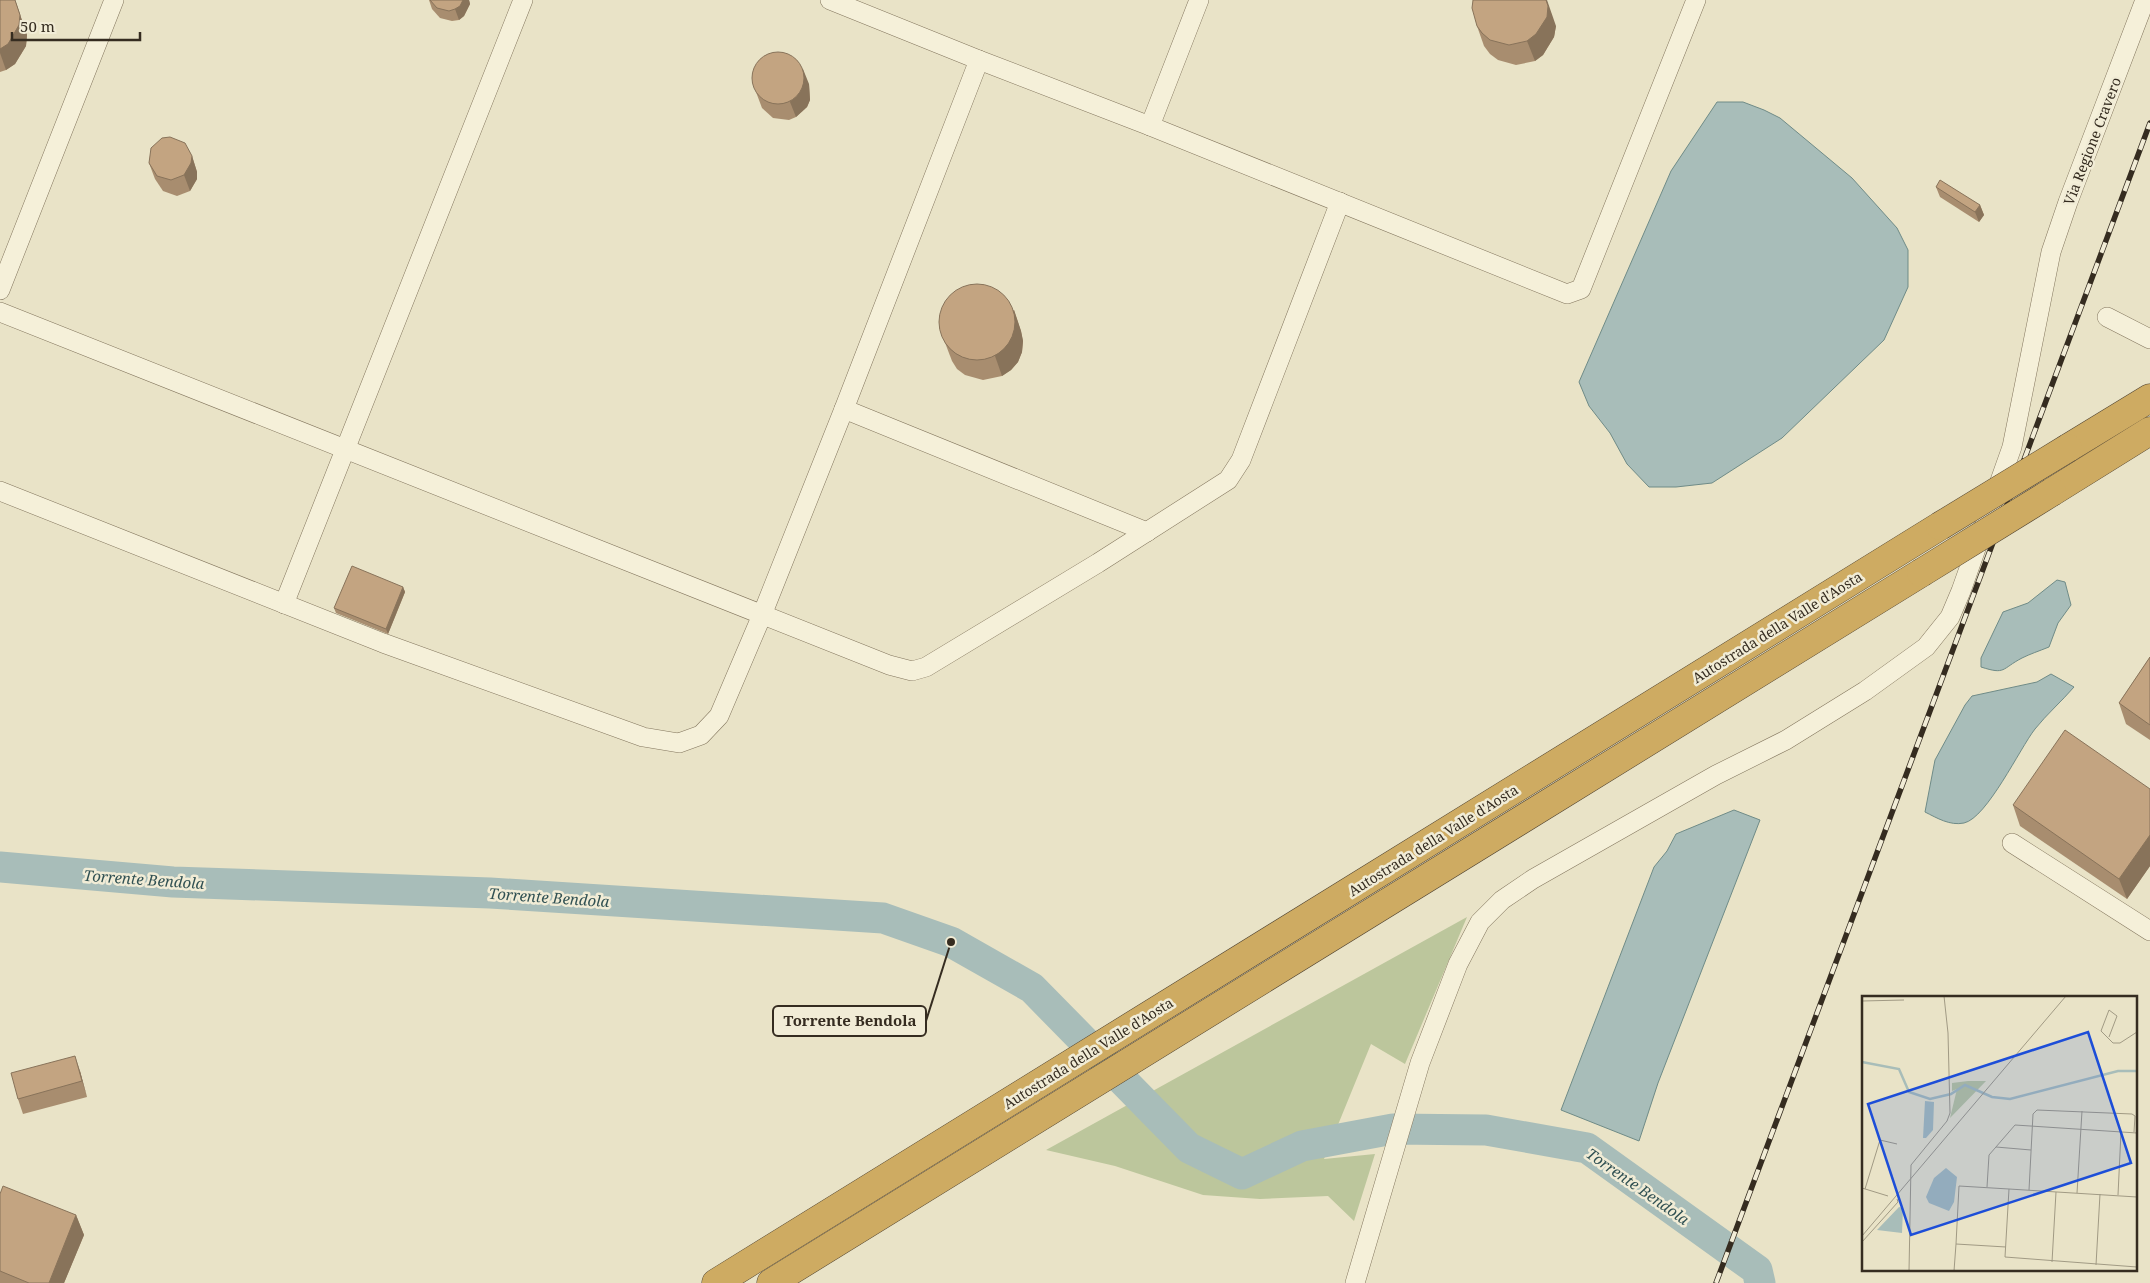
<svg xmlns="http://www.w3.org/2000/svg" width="2150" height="1283" font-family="'Noto Serif',serif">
  <rect width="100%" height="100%" fill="#e9e3c7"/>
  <!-- green -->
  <path fill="#bcc69c" d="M1467 917 1405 1064 1371 1044 1324 1159 1375 1154 1354 1221 1328 1196 1260 1199 1203 1195 1115 1166 1046 1150Z"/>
  <!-- water -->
  <g fill="#a8bdb9" stroke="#6f8b87">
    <path d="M1717 102H1743L1764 110 1780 118 1852 178 1897 228 1908 250V287L1884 340 1782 438 1712 483 1676 487H1649L1627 464 1610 433 1589 406 1579 382 1671 171Z"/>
    <path d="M2057 580 2065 582 2071 605 2058 623 2049 647C2039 651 2030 654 2022 658 2001 669 2006 675 1981 667V658L2003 612 2028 603Z"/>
    <path d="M2051 674 2074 687C2061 702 2047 714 2035 729 2020 748 1987 818 1964 823 1950 826 1937 818 1925 812L1935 760 1965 705 1972 696 2037 682Z"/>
    <path d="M1734 810 1760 820 1658 1083 1639 1141 1561 1110 1654 867 1667 851 1676 834Z"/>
  </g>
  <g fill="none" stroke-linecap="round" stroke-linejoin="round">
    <!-- river -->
    <path stroke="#a8bdb9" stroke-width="31" d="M0 867 173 882 490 893 883 918 951 942 1032 988 1189 1148 1242 1174 1302 1146 1393 1129 1486 1130 1587 1148 1757 1270 1760 1283"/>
    <!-- minor casing -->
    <g stroke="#83765e" stroke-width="20">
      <g id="minor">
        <path d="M830 0 979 60 1150 126 1199 0"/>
        <path d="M1150 126 1567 294 1581 289 1696 0"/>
        <path d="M0 290 114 0"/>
        <path d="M0 312 889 665 912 671 926 667 1098 563 1228 480 1241 460 1340 202"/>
        <path d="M2107 317 2150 339"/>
        <path d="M844 409 1147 532"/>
        <path d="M0 491 383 643 643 737 679 743 701 735 719 716 762 615 844 409 979 60"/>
        <path d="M284 604 523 0"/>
        <path d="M2012 843 2150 931"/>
        <path d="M1355 1283 1420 1063 1458 964 1480 922 1502 900 1533 879 1716 775 1786 740 1865 691 1926 647 1950 617 1961 591 2012 447 2051 252 2068 202 2145 0"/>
      </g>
    </g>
    <!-- highway casing -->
    <g stroke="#514432" stroke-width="29">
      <g id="highway">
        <path d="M2068 448 2150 398"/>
        <path d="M2052 492 2150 431"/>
        <path d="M716 1283 1940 526"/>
        <path d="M771 1283 1921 573"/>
      </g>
    </g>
    <!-- minor -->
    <use href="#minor" stroke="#f5f0d9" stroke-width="19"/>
    <!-- highway -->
    <use href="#highway" stroke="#ceab62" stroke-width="28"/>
    <!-- rail casing -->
    <g stroke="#352c20" stroke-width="5.5">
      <path id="rail" d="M1716 1283 2150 123"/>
    </g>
    <!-- rail -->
    <use href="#rail" stroke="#f1ecd6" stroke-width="4" stroke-dasharray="11" stroke-linecap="butt"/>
    <!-- highway-bridge casing -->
    <g stroke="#514432" stroke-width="29" stroke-linecap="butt">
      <g id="highway-bridge">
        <path d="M1940 526 2068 448"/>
        <path d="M1921 573 2052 492"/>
      </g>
    </g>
    <!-- highway-bridge -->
    <use href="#highway-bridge" stroke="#ceab62" stroke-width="28"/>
  </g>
  <!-- wall -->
  <g fill="#a88d6f">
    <path d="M0 0H15L27 35 26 46 15 64 6 70 0 72Z"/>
    <path d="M429 0H469L470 4 464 16 459 20 452 21 440 18 432 9Z"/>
    <path d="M1477 26H1556L1554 37 1543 55 1535 61 1516 65 1498 60 1490 54 1484 46Z"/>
    <path d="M809 84 810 100 807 107 796 117 789 120 773 118 762 108 756 92Z"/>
    <path d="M192 156 197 172V179L190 191 177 196 163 191 155 179 149 163Z"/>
    <path d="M1936 187 1980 205 1984 215 1979 222 1940 197Z"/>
    <path d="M1014 310 1021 331 1023 341 1022 352 1018 362 1011 370 1002 376 983 380 965 375 957 369 952 361 944 340Z"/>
    <path d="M403 587 405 592 388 634 336 613 334 608Z"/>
    <path d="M2150 657V740L2126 724 2119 703Z"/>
    <path d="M2150 789V866L2127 899 2020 826 2013 805Z"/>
    <path d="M80 1071 87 1097 23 1114 18 1099Z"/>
    <path d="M0 1194 76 1215 84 1235 64 1283H0Z"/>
  </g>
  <!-- shaded-wall -->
  <g fill="#88735a">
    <path d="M15 0 27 35 26 46 15 64 6 70 0 53V49Z"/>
    <path d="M463 0H469L470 4 464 16 459 20 455 9Z"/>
    <path d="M1546 0H1547L1556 26 1554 37 1543 55 1535 61 1527 41Z"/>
    <path d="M803 69 809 84 810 100 807 107 796 117 790 102Z"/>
    <path d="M192 156 197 172V179L190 191 184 175Z"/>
    <path d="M1980 205 1984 215 1979 222 1975 212Z"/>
    <path d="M1014 310 1021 331 1023 341 1022 352 1018 362 1011 370 1002 376 995 356Z"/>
    <path d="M403 587 405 592 388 634 386 629Z"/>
    <path d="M2150 835V866L2127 899 2119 879Z"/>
    <path d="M75 1056 80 1071 87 1097 82 1081Z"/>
    <path d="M76 1215 84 1235 64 1283H49Z"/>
  </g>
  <!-- building -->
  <g fill="#c3a481" stroke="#88735a">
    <path d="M0 0H15L20 15 19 25 8 44 0 49Z"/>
    <path d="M430 0H463L460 6 455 9 449 11 437 8Z"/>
    <path d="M1473 0H1546L1548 6 1547 17 1536 34 1527 41 1509 45 1490 40 1482 33 1477 26 1472 8Z"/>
    <circle cx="778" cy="78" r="26"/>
    <path d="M170 137 185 143 192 156 191 163 184 175 171 180 157 176 149 163 151 148 162 138Z"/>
    <path d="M1940 180 1980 205 1975 212 1936 187Z"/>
    <circle cx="977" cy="322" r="38"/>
    <path d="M352 566 403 587 386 629 334 608Z"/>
    <path d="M2150 657V725L2119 703Z"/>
    <path d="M2065 730 2150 789V835L2119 879 2013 805Z"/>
    <path d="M75 1056 82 1081 18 1099 11 1073Z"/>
    <path d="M3 1186 76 1215 49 1283H29L0 1271V1194Z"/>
  </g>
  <g text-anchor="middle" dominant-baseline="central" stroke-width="5" stroke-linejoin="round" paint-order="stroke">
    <!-- street labels -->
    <g font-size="14" fill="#352c20" stroke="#f1ecd6">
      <text transform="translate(2092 141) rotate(-69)">Via Regione Cravero</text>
      <text transform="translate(1777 627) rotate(-32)">Autostrada della Valle d'Aosta</text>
      <text transform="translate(1433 840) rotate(-32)">Autostrada della Valle d'Aosta</text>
      <text transform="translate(1088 1053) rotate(-32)">Autostrada della Valle d'Aosta</text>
    </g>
    <!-- water labels -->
    <g font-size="15" font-style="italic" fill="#315153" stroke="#f1ecd6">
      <text transform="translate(144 879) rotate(4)">Torrente Bendola</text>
      <text transform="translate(549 897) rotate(4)">Torrente Bendola</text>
      <text transform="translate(1638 1186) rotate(35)">Torrente Bendola</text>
    </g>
  </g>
  <!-- overview -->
  <g transform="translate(1862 996)">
    <rect width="275" height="275" fill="#e9e3c7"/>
    <path d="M106 85H124L88 122 95 93 90 95V87Z" fill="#bcc69c"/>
    <path d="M63 105 72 106 71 134 64 142H61ZM84 172 95 181 92 206 87 215 67 207 64 201 72 182ZM37 211 41 212 40 237 15 234Z" fill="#a8bdb9"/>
    <path fill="none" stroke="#a8bdb9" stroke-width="2.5" d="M0 66 37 73 47 96 68 103 89 98 103 89 130 101 148 103 256 75H275"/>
    <path fill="none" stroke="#a19a84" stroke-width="1" d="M0 5 42 4M247 41 255 20 247 14 239 35 251 47H258L275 36M134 151 169 154M125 191 127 159 153 129 275 137M0 192 26 200M3 193 18 144 35 148M167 194 171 118 175 114 270 118 273 120 272 136M215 197 220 115M256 199 259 136M275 201 147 193 143 261 275 271M0 240 204 0M0 246 36 206 35 203M144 251 94 248 97 190 147 193M190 266 194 196M234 269 238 198M47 275 49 169 85 125 88 117 86 37 82 0M92 275 94 248"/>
    <path fill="#1d4ed8" fill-opacity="0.15" stroke="#1d4ed8" stroke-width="2.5" d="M226 36 269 167 49 239 6 108Z"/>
    <rect width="275" height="275" fill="none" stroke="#352c20" stroke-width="2.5"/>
  </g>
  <!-- callouts -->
  <path fill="none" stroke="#352c20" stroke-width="2" d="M951 942L926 1021"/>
  <circle fill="#352c20" stroke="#f1ecd6" stroke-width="2" cx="951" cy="942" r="5"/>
  <rect fill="#f1ecd6" stroke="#352c20" stroke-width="2" x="773" y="1006" width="153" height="30" rx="5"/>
  <g font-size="15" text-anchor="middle" font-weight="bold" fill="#352c20">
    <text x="850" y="1026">Torrente Bendola</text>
  </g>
  <!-- scale -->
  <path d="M12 32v8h128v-8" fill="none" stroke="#352c20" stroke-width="2.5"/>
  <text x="20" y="32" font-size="15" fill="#352c20" stroke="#f1ecd6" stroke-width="4" paint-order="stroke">50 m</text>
</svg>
